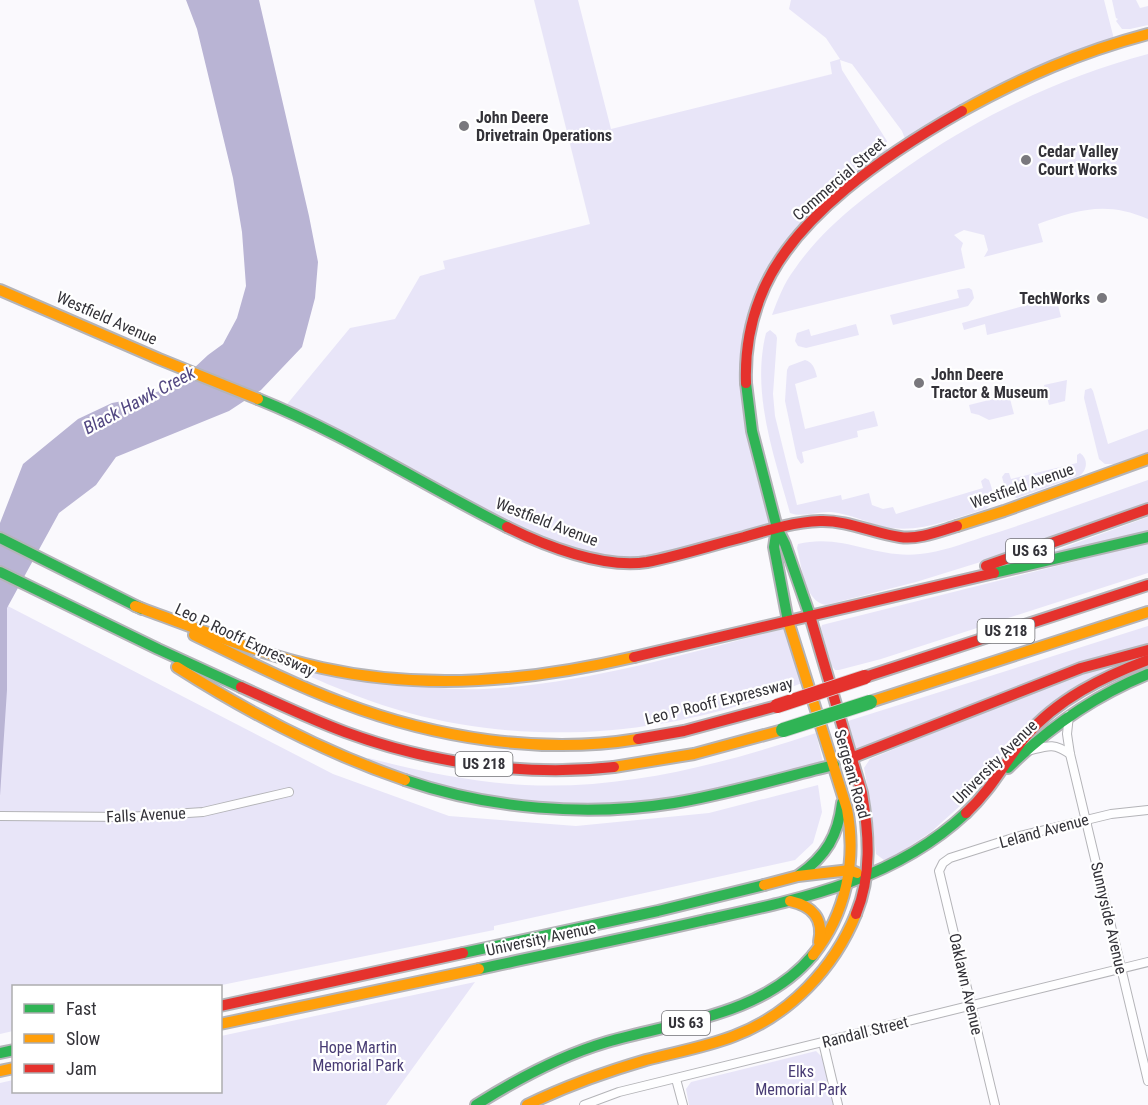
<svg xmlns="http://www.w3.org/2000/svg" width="1148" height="1105" font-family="'Roboto Condensed',sans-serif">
  <rect width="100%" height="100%" fill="#faf9fd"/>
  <!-- green -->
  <g fill="#e8e5f8">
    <path d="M534 0H578L611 129 832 74 830 62 840 59 826 38 789 9 791 0H1104L1115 43 1034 72 907 144 902 131 852 64 840 60 842 70 887 141V157L796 239 756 306 745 384 777 528 620 563 559 548 283 409 350 328 395 319 420 276 445 269 443 261 590 224Z"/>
    <path d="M1112 0H1136L1140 8 1148 6V25L1130 29H1122L1116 21 1118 19 1116 18Z"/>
    <path d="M1148 54V219C1107 201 1079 209 1038 224L1043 242 984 257 988 250 984 235 964 230 954 235 963 243 961 249 965 268 772 315C778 299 784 283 794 270 826 223 875 189 920 158 990 111 1066 76 1148 54Z"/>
    <path d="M969 288 972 290 974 298 968 306 893 325 890 315 959 298 957 290Z"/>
    <path d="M1056 297 1061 317 987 335 985 324 964 330 962 323Z"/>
    <path d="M856 324 859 335 806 348 798 346 795 341 797 333 809 329 811 336Z"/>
    <path d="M770 330 776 335 777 338 773 394 775 416 797 505 841 495 842 500 869 493 872 505 883 509 893 507 896 514 983 488 981 481 985 478 989 480C993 491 996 501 986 509 953 518 920 534 885 527 867 523 851 514 831 512 818 511 802 518 790 513 774 455 751 393 766 333Z"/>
    <path d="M805 360C813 362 815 369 817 377L795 384 805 429 874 411 878 426 857 431 858 437 802 452 804 462 801 464 797 458 785 401 787 370 789 366Z"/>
    <path d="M1067 380 1065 401 1049 405 1044 385Z"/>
    <path d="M1091 388 1093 391 1108 444 1148 429V452L1114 464H1105L1099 459 1084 398 1085 390Z"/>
    <path d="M1009 395 1014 414 989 420 979 415 971 413 969 405Z"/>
    <path d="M1080 453C1089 459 1087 471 1079 476L1017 498C1006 495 1005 487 1002 477L1005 473H1009L1011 479 1077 463V455Z"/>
    <path d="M1148 480V505L987 560 916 582 826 605C804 601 802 567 797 548L798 544C843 533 875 559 920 554 941 552 962 544 983 537 1038 520 1093 499 1148 480Z"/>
    <path d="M1148 517V531L1032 559Z"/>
    <path d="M1148 543V573L881 659 839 670H835L832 666 821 628 822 625Z"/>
    <path d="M0 602 333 774 449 816 576 826 709 813 818 785 822 812 813 843 795 860 494 926V930L217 986H14L13 1031 0 1034Z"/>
    <path d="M1148 626V645L857 749 855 748 848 721Z"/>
    <path d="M783 629 785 630 802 683C679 734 538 748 409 713 372 703 336 688 302 673L303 669C363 678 423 691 484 689 586 684 684 654 783 629Z"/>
    <path d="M1134 658 1047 709 1005 750 961 805 931 832 892 858 884 860 876 854 872 812 864 768 870 759 1057 682Z"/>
    <path d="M816 733 823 762 690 796 613 804 523 801 438 786 367 761 368 758C419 771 471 782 525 785 625 790 722 764 816 733Z"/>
    <path d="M475 982 386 1105H0V1083L13 1080 14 1092H220L221 1036Z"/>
    <path d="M816 1051 822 1057 833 1105H689L686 1089 691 1082Z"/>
  </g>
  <!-- water -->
  <path fill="#b9b4d4" d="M186 0H259L309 216 318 262 315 298 302 347 261 390 229 411 116 457 96 485 59 513 7 608V690L0 796V523L23 464 78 419 112 403 144 397 177 384 208 355 223 344 237 318 246 286 242 232 233 178 197 29Z"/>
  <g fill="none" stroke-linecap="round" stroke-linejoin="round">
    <!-- street casing -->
    <g stroke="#b4b4b8" stroke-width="10">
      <g id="street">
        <path d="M1069 715 1067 734 1070 754 1148 1081"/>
        <path d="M1028 751C1047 746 1053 742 1070 754"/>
        <path d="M0 816 128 817 203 812 289 792"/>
        <path d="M823 1042 838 1105"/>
        <path d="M676 1079 683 1105"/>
        <path d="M584 1105 619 1092 1148 962"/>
        <path d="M995 1105 939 871 943 863 950 858 1016 837 1111 814 1148 810"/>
      </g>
    </g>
    <!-- fast casing -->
    <g stroke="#b4b4b8" stroke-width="14">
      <g id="fast">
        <path d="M746 383 752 431 777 528 785 544 810 616"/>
        <path d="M258 399C345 434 423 485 507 527"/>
        <path d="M777 528 774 547 788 621"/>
        <path d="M0 538 142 609"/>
        <path d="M0 572 158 649 241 687"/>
        <path d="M994 573 1148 537"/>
        <path d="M1008 768C1049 727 1094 696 1148 674"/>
        <path d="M405 780C490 809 586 817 674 803 728 794 781 778 834 765"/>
        <path d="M799 875C826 856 838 836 842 803"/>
        <path d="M463 953 658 911 764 885"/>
        <path d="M479 969C553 953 627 938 701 921 796 900 893 882 966 813"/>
        <path d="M0 1053 14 1050"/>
        <path d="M476 1105C517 1079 560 1056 607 1042 679 1021 762 1016 813 955"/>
      </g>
    </g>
    <!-- slow casing -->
    <g stroke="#b4b4b8" stroke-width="14">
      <g id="slow">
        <path d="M962 111C1023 77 1080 52 1148 34"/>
        <path d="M0 290 159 359 258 399"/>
        <path d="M957 526 1004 511 1148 459"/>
        <path d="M135 606C196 628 258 654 322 668 426 691 531 681 634 657"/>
        <path d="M788 621 847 809C857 860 846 914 813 955"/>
        <path d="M194 635C243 659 292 684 343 703 435 738 541 755 638 739"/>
        <path d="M177 667C249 713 323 752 405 780"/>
        <path d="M870 702 1148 612"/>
        <path d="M614 767 694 754 783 730"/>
        <path d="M764 885 798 876 850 870 857 873"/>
        <path d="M790 901C813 906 824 919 819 942"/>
        <path d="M220 1024 479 969"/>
        <path d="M0 1071 14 1068"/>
        <path d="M527 1105C566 1086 605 1072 646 1060 676 1052 706 1047 734 1036 790 1015 834 968 856 914"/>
      </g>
    </g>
    <!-- jam casing -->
    <g stroke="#b4b4b8" stroke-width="14">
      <g id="jam">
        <path d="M746 383C745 354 749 326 760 298 790 217 890 152 962 111"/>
        <path d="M507 527C545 546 604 569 647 562 679 556 712 545 744 537 768 530 794 522 820 521 847 520 873 533 900 537 918 540 940 531 957 526"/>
        <path d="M986 566 1148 509"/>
        <path d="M810 616 862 793C869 834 872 875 856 914"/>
        <path d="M634 657 994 573"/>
        <path d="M865 677 1148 585"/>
        <path d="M241 687C275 702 310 719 345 732 429 763 525 777 614 767"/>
        <path d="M638 739 684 731 777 706"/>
        <path d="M851 758 1081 668 1148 650"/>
        <path d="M966 813C992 789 1004 763 1025 737 1057 699 1103 677 1148 660"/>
        <path d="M220 1006 463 953"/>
      </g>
    </g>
    <!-- street -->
    <use href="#street" stroke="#fefeff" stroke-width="8"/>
    <!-- fast -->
    <use href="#fast" stroke="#30b455" stroke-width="10"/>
    <!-- slow -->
    <use href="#slow" stroke="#ff9f0a" stroke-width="10"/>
    <!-- jam -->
    <use href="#jam" stroke="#e5322d" stroke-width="10"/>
    <!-- fast-bridge casing -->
    <g stroke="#d5d4d6" stroke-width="16" stroke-linecap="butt">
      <path id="fast-bridge" d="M783 730 870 702"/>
    </g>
    <!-- jam-bridge casing -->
    <g stroke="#d5d4d6" stroke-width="16" stroke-linecap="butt">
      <path id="jam-bridge" d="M777 706 865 677"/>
    </g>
    <!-- fast-bridge -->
    <use href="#fast-bridge" stroke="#30b455" stroke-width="14"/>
    <!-- jam-bridge -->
    <use href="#jam-bridge" stroke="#e5322d" stroke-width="14"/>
  </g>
  <!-- markers -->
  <g fill="#79787d" stroke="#fff" stroke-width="2">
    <circle cx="464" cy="126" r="6"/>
    <circle cx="1026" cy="160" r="6"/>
    <circle cx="1102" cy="298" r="6"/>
    <circle cx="919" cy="383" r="6"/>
  </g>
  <g text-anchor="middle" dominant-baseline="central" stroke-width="4.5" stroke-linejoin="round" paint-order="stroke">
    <!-- shield labels -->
    <g fill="#fff" stroke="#707074" stroke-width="1.5">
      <rect x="1006" y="539" width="48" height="24" rx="4.5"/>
      <rect x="977.5" y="619" width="57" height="24" rx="4.5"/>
      <rect x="455.5" y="752" width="57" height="24" rx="4.5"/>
      <rect x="662" y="1011" width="48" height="24" rx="4.5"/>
    </g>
    <g font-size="15" font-weight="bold" fill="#333238">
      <text x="1030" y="551">US 63</text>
      <text x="1006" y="631">US 218</text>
      <text x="484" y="764">US 218</text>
      <text x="686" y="1023">US 63</text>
    </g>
    <!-- poi labels -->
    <g font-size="16" font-weight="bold" fill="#333238" stroke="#fff" text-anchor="start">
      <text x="476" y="117">John Deere<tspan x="476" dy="18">Drivetrain Operations</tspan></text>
      <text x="1038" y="151">Cedar Valley<tspan x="1038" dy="18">Court Works</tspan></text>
      <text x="1090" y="298" text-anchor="end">TechWorks</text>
      <text x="931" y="374">John Deere<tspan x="931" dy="18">Tractor &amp; Museum</tspan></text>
    </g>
    <!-- street labels -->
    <g font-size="16" fill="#333238" stroke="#fff">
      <text transform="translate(839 179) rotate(-41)">Commercial Street</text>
      <text transform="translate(107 318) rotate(24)">Westfield Avenue</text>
      <text transform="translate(1022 486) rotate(-19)">Westfield Avenue</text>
      <text transform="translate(547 522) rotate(21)">Westfield Avenue</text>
      <text transform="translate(245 640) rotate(25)">Leo P Rooff Expressway</text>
      <text transform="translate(719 701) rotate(-14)">Leo P Rooff Expressway</text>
      <text transform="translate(995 762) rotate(-45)">University Avenue</text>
      <text transform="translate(852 774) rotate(74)">Sergeant Road</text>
      <text transform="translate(146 815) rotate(-3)">Falls Avenue</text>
      <text transform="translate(1044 831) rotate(-15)">Leland Avenue</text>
      <text transform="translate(1109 918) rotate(77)">Sunnyside Avenue</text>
      <text transform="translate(541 939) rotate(-12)">University Avenue</text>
      <text transform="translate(966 984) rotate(77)">Oaklawn Avenue</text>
      <text transform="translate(865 1032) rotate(-14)">Randall Street</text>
    </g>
    <!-- park labels -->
    <g font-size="16" fill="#483c74" stroke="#fff">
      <text x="358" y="1047">Hope Martin<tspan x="358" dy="18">Memorial Park</tspan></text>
      <text x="801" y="1071">Elks<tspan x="801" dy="18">Memorial Park</tspan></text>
    </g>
    <!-- water labels -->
    <g font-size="18" font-style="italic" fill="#524781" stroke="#fff">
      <text transform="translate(139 400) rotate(-28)">Black Hawk Creek</text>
    </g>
  </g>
  <!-- legend -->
  <rect x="12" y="985" width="210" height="108" fill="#ffffff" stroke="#adadaf" stroke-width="1.5"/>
  <rect x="24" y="1004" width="30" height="9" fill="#30b455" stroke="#adadaf" stroke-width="1.5"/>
  <text x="66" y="1015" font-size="18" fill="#333238">Fast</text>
  <rect x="24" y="1034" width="30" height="9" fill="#ff9f0a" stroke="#adadaf" stroke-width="1.5"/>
  <text x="66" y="1045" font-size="18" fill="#333238">Slow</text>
  <rect x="24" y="1064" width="30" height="9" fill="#e5322d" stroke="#adadaf" stroke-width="1.5"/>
  <text x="66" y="1075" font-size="18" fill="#333238">Jam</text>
</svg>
